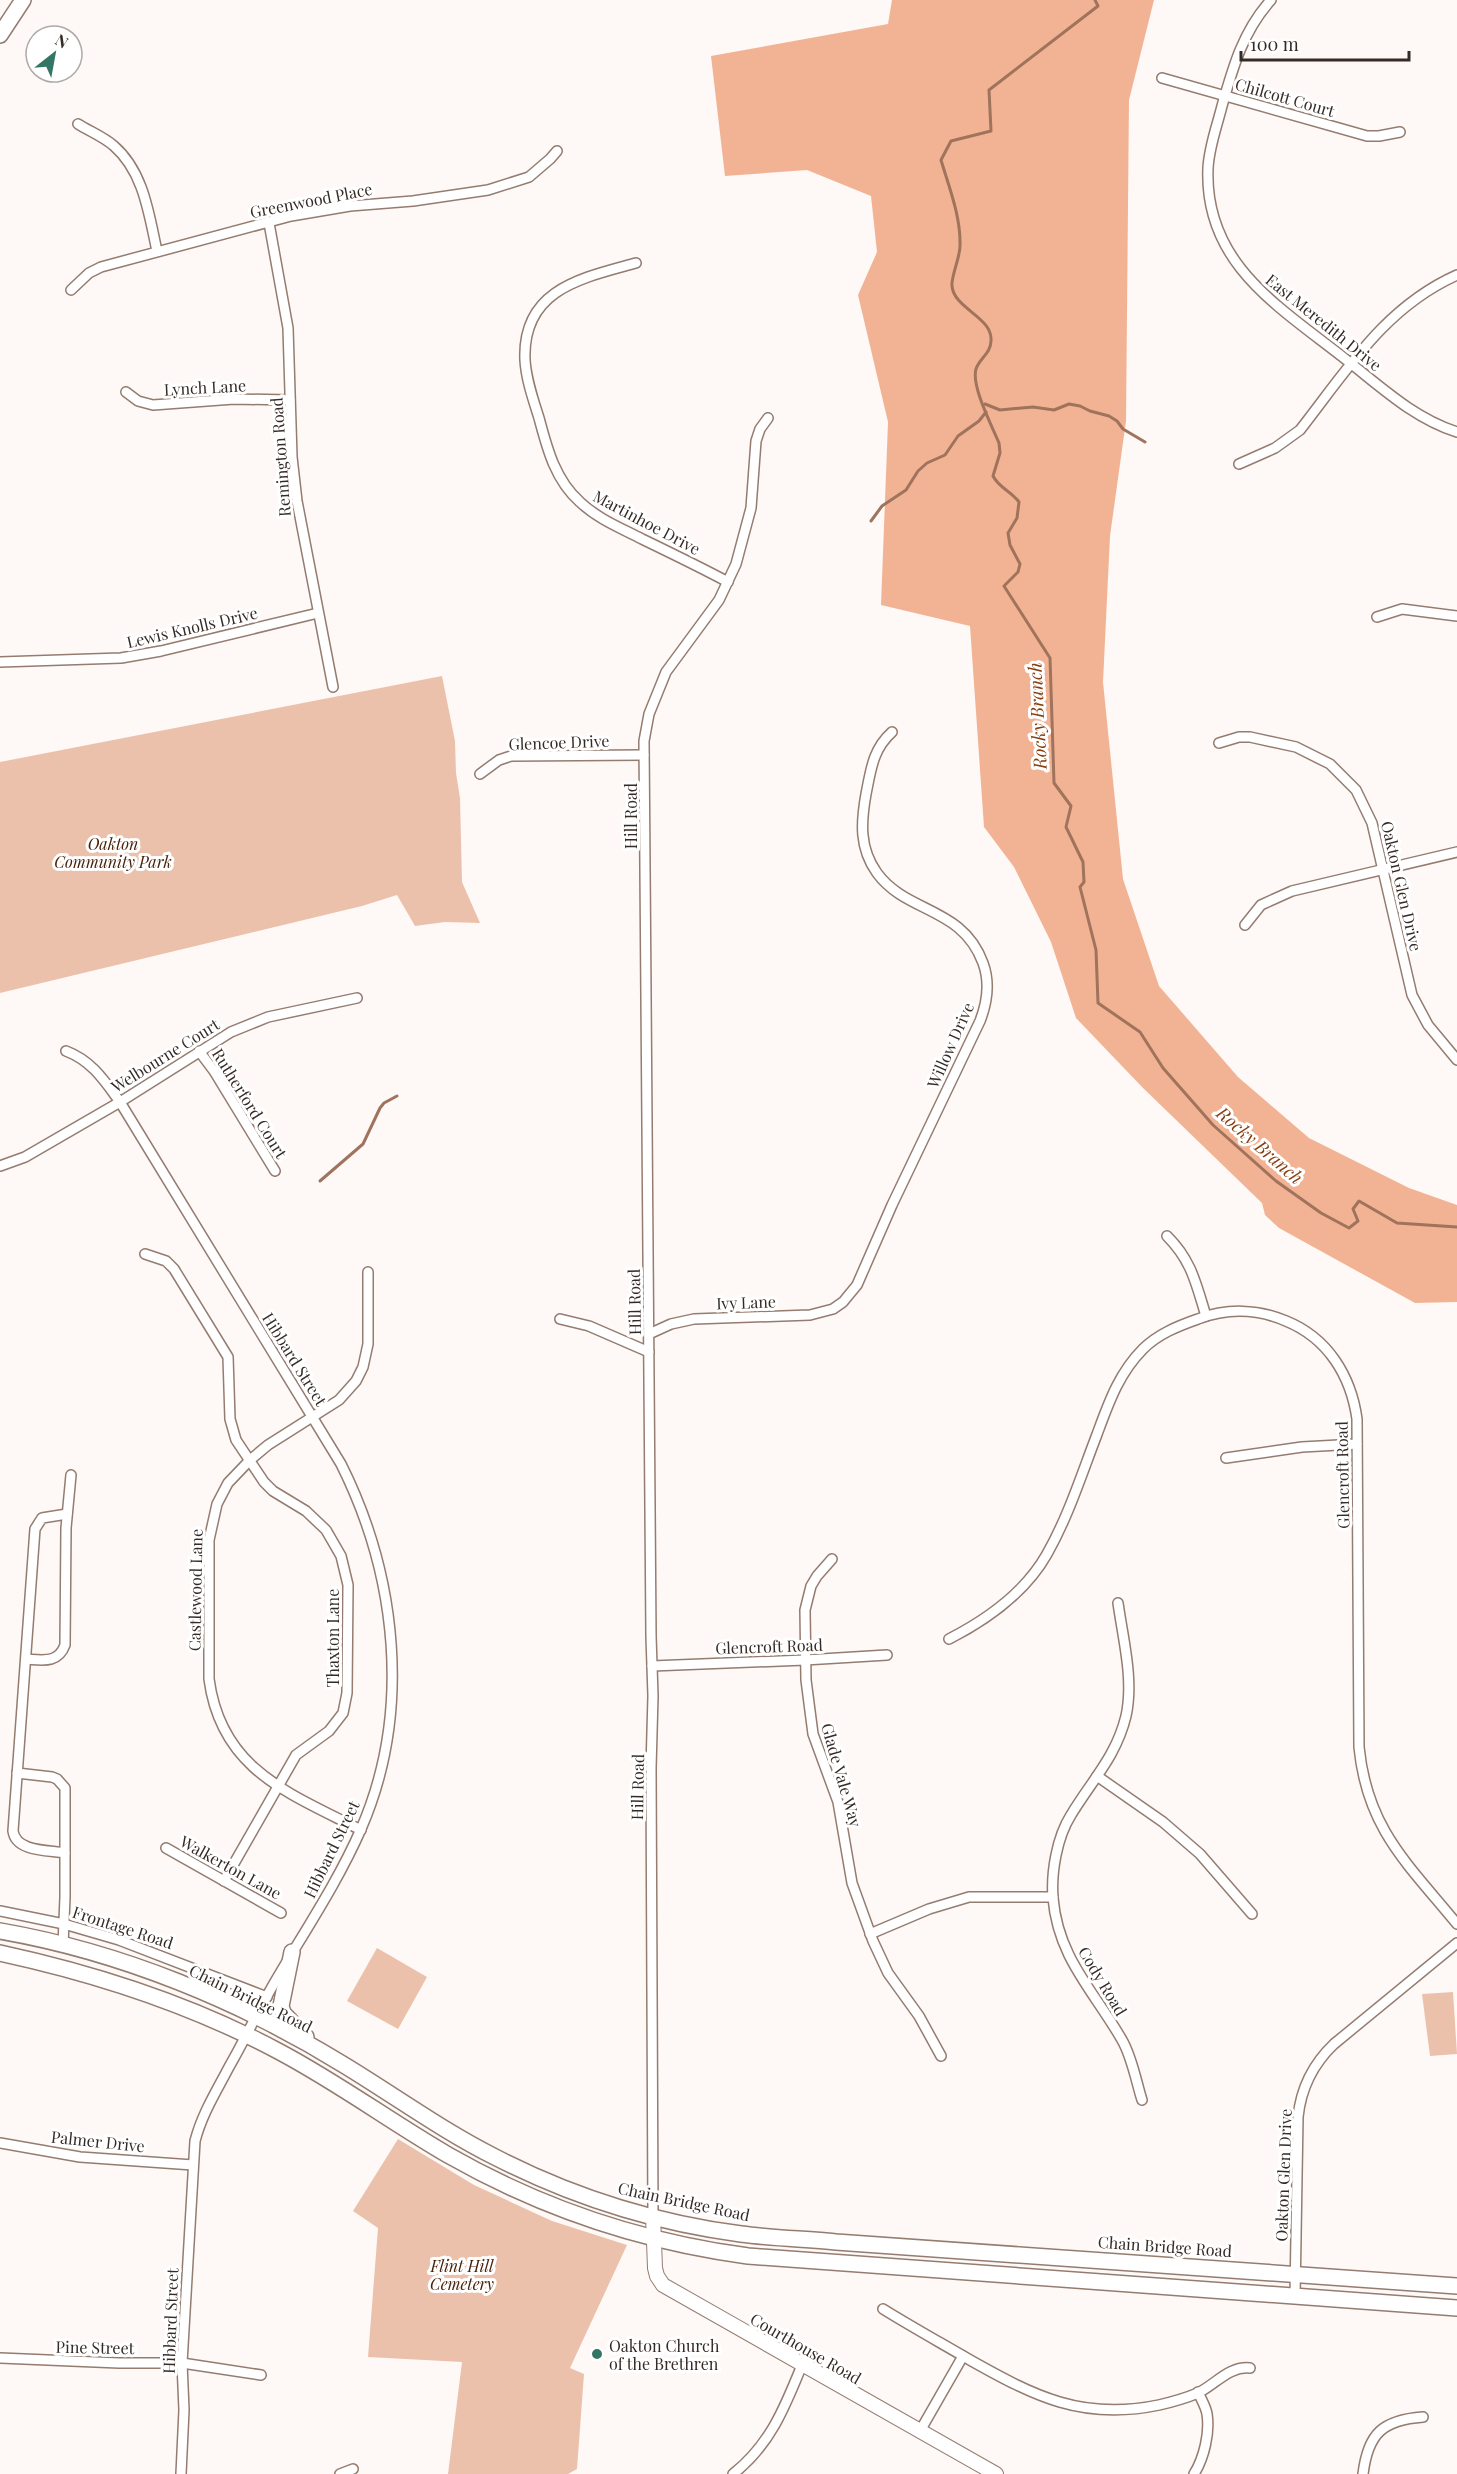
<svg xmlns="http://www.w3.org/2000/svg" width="1457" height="2474" font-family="'Playfair Display',serif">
  <rect width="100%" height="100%" fill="#fef9f6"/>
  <!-- green -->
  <g fill="#ecc1ac">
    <path d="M442 676 455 741 456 773 460 798 462 882 480 923 445 922 415 926 397 895 362 906 0 993V762Z"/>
    <path d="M377 1948 427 1977 398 2029 347 2001Z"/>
    <path d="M1453 1992 1457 2054 1430 2056 1422 1994Z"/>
    <path d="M398 2139 474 2185 552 2221 627 2245 570 2368 584 2374 577 2469 568 2474H448L462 2362 368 2357 378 2228 353 2211Z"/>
  </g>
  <!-- forest -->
  <path fill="#f2b394" d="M892 0H1154L1129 100 1126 421 1110 536 1103 682 1123 879 1159 986 1238 1077 1309 1138 1409 1188 1457 1205V1302L1415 1303 1279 1228 1265 1215 1262 1203 1143 1088 1076 1018 1051 942 1014 867 984 827 970 626 881 605 888 422 858 295 877 252 871 196 807 170 725 176 711 56 888 24Z"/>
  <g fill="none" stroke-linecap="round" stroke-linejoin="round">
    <!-- stream -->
    <g stroke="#a0735c" stroke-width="3">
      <path d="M1095 0 1098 6 989 90 991 131 951 141 941 160C949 187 961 217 960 246 960 258 951 276 952 286 954 309 993 317 991 341 991 353 979 359 976 369 971 386 992 426 999 443L1000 453 993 476C999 488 1011 491 1019 502L1017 518 1008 533 1010 545 1020 564 1018 572 1004 586 1050 658 1054 783 1071 806 1066 827 1083 862 1084 882 1080 887 1096 950 1098 1003 1140 1032 1163 1068 1213 1125 1276 1181 1321 1213 1349 1228 1358 1221 1353 1209 1359 1201 1397 1223 1457 1227"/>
      <path d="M985 404 1000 410 1033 407 1054 410 1069 404 1080 406 1090 411 1109 416 1117 421 1123 429 1145 442"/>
      <path d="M871 521 882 506 906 490 918 471 927 463 945 455 958 436 979 421 986 412"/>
      <path d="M320 1181 363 1144 380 1108 384 1103 397 1096"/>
    </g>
    <!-- street casing -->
    <g stroke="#947c70" stroke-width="12">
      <g id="street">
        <path d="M1271 0C1243 31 1233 67 1222 106 1217 126 1209 147 1208 168 1204 263 1278 306 1344 358 1380 386 1413 418 1457 432"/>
        <path d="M1162 78 1367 136H1379L1400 132"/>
        <path d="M78 124C89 131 104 137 114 146 144 172 149 215 157 251"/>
        <path d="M269 223 288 328 292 457 297 501 333 687"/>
        <path d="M636 263C582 278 522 289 525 360 526 379 533 399 539 418 547 448 555 480 580 502 598 519 621 528 642 539 671 553 700 567 728 582"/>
        <path d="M71 290 89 273 101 267 291 216 350 206 413 201 488 190 529 177 550 159 557 151"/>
        <path d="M126 392 138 401 153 405 234 399 290 400"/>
        <path d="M1239 464 1275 448 1300 430C1347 370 1385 307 1457 275"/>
        <path d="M1377 617 1402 609 1457 616"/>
        <path d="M0 662 121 658 161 651 318 613"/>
        <path d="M1219 743 1239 737H1250L1296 747 1330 764 1356 790 1372 823 1412 995 1428 1025 1457 1060"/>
        <path d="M480 774 499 760 511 756 644 755"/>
        <path d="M1245 925 1261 905 1292 891 1457 852"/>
        <path d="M66 1051C92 1061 104 1080 120 1102L341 1464C397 1576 412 1712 361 1829 337 1884 302 1935 272 1987 257 2013 244 2041 229 2067 216 2092 202 2114 195 2141L182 2363 184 2410 181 2474"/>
        <path d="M199 1051 214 1071 275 1171"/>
        <path d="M0 1166 25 1157 120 1102 231 1032 268 1017 357 998"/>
        <path d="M1167 1236C1192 1261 1196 1284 1206 1316"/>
        <path d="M145 1254 166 1261 174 1269 228 1357 230 1419 236 1440 264 1482 273 1491 306 1511 326 1530 341 1556 348 1585 347 1693 343 1713 329 1731 296 1755 224 1881"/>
        <path d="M560 1319 589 1326 649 1352"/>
        <path d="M649 1334 671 1324 694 1319 810 1315 833 1309 843 1302 857 1285 892 1205 980 1021C987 1003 990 982 983 963 962 906 907 914 877 873 859 848 861 822 866 794 871 769 873 749 892 732"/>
        <path d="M1226 1458 1302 1447 1357 1444"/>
        <path d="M832 1559 817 1576 811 1586 805 1610 806 1680 813 1734 838 1802 852 1883 873 1941 888 1973 919 2016 941 2056"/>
        <path d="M1118 1603C1123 1639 1134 1680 1126 1716 1116 1757 1092 1780 1071 1815 1057 1837 1051 1872 1053 1898 1058 1958 1094 1991 1122 2040 1132 2057 1136 2081 1142 2100"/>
        <path d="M949 1639C988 1619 1025 1593 1047 1554 1068 1517 1081 1476 1096 1437 1108 1405 1118 1374 1143 1349 1158 1334 1178 1326 1198 1319 1227 1308 1258 1309 1286 1321 1328 1338 1351 1376 1357 1419L1359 1747C1367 1829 1408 1864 1457 1924"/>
        <path d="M26 1659C42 1660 58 1664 65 1645L66 1528 71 1475"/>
        <path d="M652 1666 805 1660 887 1655"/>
        <path d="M17 1773 52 1777 57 1779 65 1788V1897L63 1945"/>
        <path d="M1097 1776 1163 1822 1200 1854 1252 1914"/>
        <path d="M361 1830C289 1793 221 1770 209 1679V1540L217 1504 228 1483 250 1460 268 1445 339 1400 356 1381 363 1367 368 1344V1272"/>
        <path d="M166 1848 281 1913"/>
        <path d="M65 1853C48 1850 16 1852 13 1831L35 1529 42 1518 67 1514"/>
        <path d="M0 1911 64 1924 119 1940 267 1997"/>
        <path d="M870 1934 929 1909 969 1897H1053"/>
        <path d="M0 2143 80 2157 193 2165"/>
        <path d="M653 2216 651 1768 653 1696 651 1636 644 741 649 714 666 672 719 600 736 564 751 508 756 441 760 429 768 418"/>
        <path d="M1295 2296 1298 2117C1301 2088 1313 2064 1334 2044L1457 1943"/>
        <path d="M883 2309C912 2327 941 2343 970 2360 1034 2396 1082 2421 1159 2405 1172 2402 1186 2398 1198 2393 1216 2384 1229 2366 1250 2368"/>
        <path d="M0 2358 119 2363H182L261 2375"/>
        <path d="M920 2431 963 2356"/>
        <path d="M340 2474 353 2469"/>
        <path d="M733 2474C770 2445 785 2407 802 2365"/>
        <path d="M1194 2474C1204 2458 1210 2433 1207 2414 1206 2407 1201 2399 1198 2392"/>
        <path d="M1363 2474C1368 2433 1383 2420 1423 2417"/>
      </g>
    </g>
    <!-- secondary casing -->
    <g stroke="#947c70" stroke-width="16">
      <path id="secondary" d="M653 2216 655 2268 657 2276 663 2285 996 2474"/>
    </g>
    <!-- primary casing -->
    <g stroke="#947c70" stroke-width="18">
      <g id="primary">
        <path d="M0 35 23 0"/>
        <path d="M0 1931C121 1952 240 2001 344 2065 395 2096 443 2131 495 2157 571 2196 656 2223 741 2234 772 2238 804 2239 836 2242L1457 2286"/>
        <path d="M292 1952 281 2006 283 2013 306 2037"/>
        <path d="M0 1953C97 1974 190 2004 278 2051 337 2082 391 2122 448 2155 541 2208 642 2242 748 2256L1457 2308"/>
      </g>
    </g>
    <!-- street -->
    <use href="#street" stroke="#fff" stroke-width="9"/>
    <!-- secondary -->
    <use href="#secondary" stroke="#fff" stroke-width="14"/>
    <!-- primary -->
    <use href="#primary" stroke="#fff" stroke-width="15"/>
  </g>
  <!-- markers -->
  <circle fill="#337666" stroke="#fff" stroke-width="2" cx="597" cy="2354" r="6"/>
  <g text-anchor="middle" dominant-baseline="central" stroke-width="6" stroke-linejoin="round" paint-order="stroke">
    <!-- street labels -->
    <g font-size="16" fill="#352b26" stroke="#fff">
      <text transform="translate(1285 97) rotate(16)">Chilcott Court</text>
      <text transform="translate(311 200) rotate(-11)">Greenwood Place</text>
      <text transform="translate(1324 322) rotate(39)">East Meredith Drive</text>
      <text transform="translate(205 387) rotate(-3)">Lynch Lane</text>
      <text transform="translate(280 457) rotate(-94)">Remington Road</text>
      <text transform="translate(647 522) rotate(28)">Martinhoe Drive</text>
      <text transform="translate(192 627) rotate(-13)">Lewis Knolls Drive</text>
      <text transform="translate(559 742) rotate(-2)">Glencoe Drive</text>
      <text transform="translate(630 816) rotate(-90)">Hill Road</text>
      <text transform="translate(1402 886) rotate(77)">Oakton Glen Drive</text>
      <text transform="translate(950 1045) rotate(-66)">Willow Drive</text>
      <text transform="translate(165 1055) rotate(-32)">Welbourne Court</text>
      <text transform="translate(250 1103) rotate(58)">Rutherford Court</text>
      <text transform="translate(634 1302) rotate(-91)">Hill Road</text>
      <text transform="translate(746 1302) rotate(-2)">Ivy Lane</text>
      <text transform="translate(295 1359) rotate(58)">Hibbard Street</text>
      <text transform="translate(1342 1475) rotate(-91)">Glencroft Road</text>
      <text transform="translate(195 1590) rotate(-89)">Castlewood Lane</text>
      <text transform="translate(332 1638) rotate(-90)">Thaxton Lane</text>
      <text transform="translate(769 1646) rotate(-2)">Glencroft Road</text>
      <text transform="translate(842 1775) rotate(74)">Glade Vale Way</text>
      <text transform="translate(637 1787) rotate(-89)">Hill Road</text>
      <text transform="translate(331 1849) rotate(-64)">Hibbard Street</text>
      <text transform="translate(231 1867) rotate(29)">Walkerton Lane</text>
      <text transform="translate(123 1927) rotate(18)">Frontage Road</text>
      <text transform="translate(1103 1981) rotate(59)">Cody Road</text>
      <text transform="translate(251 1998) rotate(26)">Chain Bridge Road</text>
      <text transform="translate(98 2141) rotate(6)">Palmer Drive</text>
      <text transform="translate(1283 2175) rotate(-88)">Oakton Glen Drive</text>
      <text transform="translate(684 2201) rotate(12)">Chain Bridge Road</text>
      <text transform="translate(1165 2246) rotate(4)">Chain Bridge Road</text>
      <text transform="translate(170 2321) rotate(-88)">Hibbard Street</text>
      <text transform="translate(95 2347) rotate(1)">Pine Street</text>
      <text transform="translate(806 2348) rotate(30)">Courthouse Road</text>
    </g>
    <!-- park labels -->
    <g font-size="16" font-style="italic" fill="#482109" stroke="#fff">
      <text x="113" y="843">Oakton<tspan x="113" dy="18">Community Park</tspan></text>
      <text x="462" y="2265">Flint Hill<tspan x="462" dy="18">Cemetery</tspan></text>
    </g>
    <!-- poi labels -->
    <g font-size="16" fill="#352b26" stroke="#fff" text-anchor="start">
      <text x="609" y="2345">Oakton Church<tspan x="609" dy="18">of the Brethren</tspan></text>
    </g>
    <!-- water labels -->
    <g font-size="18" font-style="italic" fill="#873e0e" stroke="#fff">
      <text transform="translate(1037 716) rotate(-93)">Rocky Branch</text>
      <text transform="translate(1260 1145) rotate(41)">Rocky Branch</text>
    </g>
  </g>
  <!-- north arrow -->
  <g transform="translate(54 54) rotate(31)"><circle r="28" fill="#ffffff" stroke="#aeaaa8" stroke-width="1.5"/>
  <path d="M0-4.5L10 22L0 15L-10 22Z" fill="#337666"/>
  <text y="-9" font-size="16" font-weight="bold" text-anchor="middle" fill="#352b26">N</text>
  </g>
  <!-- scale -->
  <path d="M1241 51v9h168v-9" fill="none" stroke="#352b26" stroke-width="3"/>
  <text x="1250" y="51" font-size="18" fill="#352b26" stroke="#ffffff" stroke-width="4.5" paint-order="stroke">100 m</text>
</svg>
